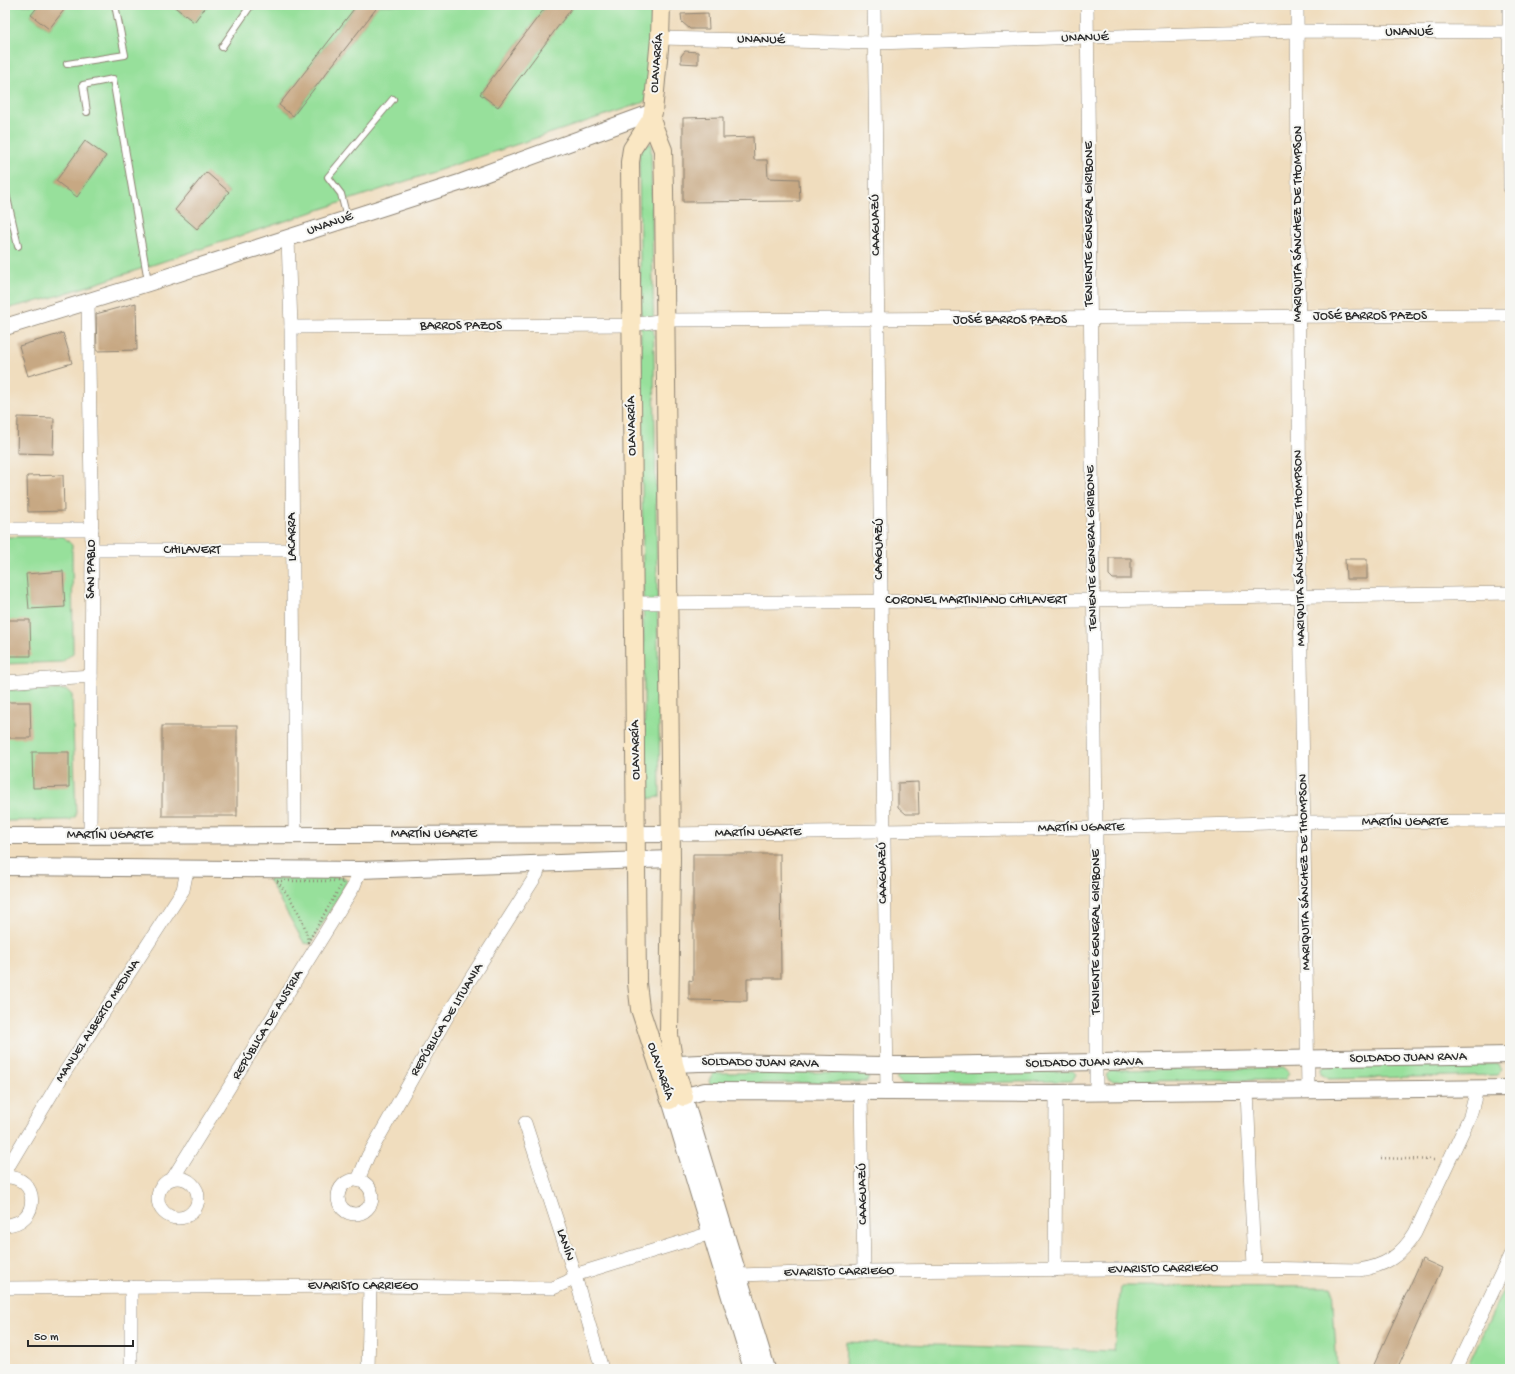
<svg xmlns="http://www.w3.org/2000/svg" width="1515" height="1374" font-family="'Gochi Hand',sans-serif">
  <rect width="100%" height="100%" fill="#f6f6f2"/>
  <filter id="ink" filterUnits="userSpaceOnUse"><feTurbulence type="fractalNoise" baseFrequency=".025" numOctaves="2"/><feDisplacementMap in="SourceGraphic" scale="8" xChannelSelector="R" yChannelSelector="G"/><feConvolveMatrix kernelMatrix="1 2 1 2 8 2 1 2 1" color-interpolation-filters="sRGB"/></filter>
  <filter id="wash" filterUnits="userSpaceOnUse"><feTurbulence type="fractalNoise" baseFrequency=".012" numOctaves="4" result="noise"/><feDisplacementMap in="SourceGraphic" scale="16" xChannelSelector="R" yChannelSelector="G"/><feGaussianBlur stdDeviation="0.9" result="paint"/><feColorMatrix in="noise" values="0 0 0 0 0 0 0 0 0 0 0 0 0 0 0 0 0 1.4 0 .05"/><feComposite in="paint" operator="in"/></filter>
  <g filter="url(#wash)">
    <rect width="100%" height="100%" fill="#f0ddbe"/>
    <!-- green -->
    <g fill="#97e09b" stroke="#618663" fill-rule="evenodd">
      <path d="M5 5H39L31 15 49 29 68 5H175L174 7 194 22 207 5H357L279 105 293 116 378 6 377 5H547L480 94 497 107 574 5H652L650 85 647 99 642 103 101 282 47 299 5 309V257L8 254 5 251ZM85 141 106 157 77 196 56 181ZM206 173 229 192 197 229 175 210Z"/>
      <path d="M651 143 660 797 645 799 639 149Z"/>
      <path d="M63 536 72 545 73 653 62 662 5 664V537Z"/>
      <path d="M5 690H67L72 695 76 816 70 820 5 821Z"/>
      <path d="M344 877 347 881 311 944 304 943 268 879Z"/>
      <path d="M1498 1064 1502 1070 1497 1075 1329 1079 1321 1074V1069L1326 1065Z"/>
      <path d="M1284 1068 1289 1073 1285 1080 1113 1081 1108 1079 1106 1075 1112 1070Z"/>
      <path d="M1073 1071 1076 1074 1072 1081 902 1084 896 1078 901 1072Z"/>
      <path d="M862 1072 869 1077 867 1082 710 1084 709 1080 714 1073Z"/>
      <path d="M1510 1275V1369H1466Z"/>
      <path d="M1121 1286 1332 1287 1337 1369H845L846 1342 1114 1351Z"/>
    </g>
    <g id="blocks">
      <!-- building -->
      <g fill="#c7a883">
        <path d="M39 5H68L49 29 31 15Z"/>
        <path d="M172 5H207L194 22Z"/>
        <path d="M357 5H379L293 116 279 105Z"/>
        <path d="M547 5H574L498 107 480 94Z"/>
        <path d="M708 13 709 29H690L682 22 681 14Z"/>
        <path d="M685 51 698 52V64L681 63V56Z"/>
        <path d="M723 117V138L753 137 754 160H767L768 178 799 179 800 201 683 202V118Z"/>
        <path d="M85 141 106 156 77 197 56 181Z"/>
        <path d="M206 172 229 192 197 229 175 210Z"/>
        <path d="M136 303 137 350 97 351 96 314Z"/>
        <path d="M63 333 72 363 28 376 19 346Z"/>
        <path d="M18 417 54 418 53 454 17 453Z"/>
        <path d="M63 475 64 511 28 512 27 476Z"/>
        <path d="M1109 558H1131V579H1113L1109 575Z"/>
        <path d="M1345 559H1367V579H1346Z"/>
        <path d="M63 571 65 607 29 609 26 574Z"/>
        <path d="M5 620H30L31 656H5Z"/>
        <path d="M5 702H30L31 738H5Z"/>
        <rect x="162" y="726" width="75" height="90"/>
        <path d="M32 752H69V787L33 788Z"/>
        <path d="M918 782 919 814H906L898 807V783Z"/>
        <path d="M693 854H780L781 978H747V1001L689 1000V980L693 981Z"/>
        <path d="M1422 1259 1442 1268 1397 1369H1372Z"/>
      </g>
    </g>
  </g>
  <g filter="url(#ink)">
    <use href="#blocks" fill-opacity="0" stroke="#8e8474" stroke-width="1"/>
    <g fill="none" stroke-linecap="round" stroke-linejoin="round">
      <!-- service casing -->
      <g stroke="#8e8474" stroke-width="8">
        <g id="service">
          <path d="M222 47 251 5"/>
          <path d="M67 64 125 55 115 5"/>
          <path d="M87 112 83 85 113 79 148 281"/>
          <path d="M5 189 18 246"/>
          <path d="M347 218 341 194 328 177 393 99"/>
        </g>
      </g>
      <!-- minor casing -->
      <g stroke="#8e8474" stroke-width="14">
        <g id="minor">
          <path d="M874 5 887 1092"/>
          <path d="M1087 5 1096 828V1091"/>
          <path d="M1297 5 1300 595 1308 1090"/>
          <path d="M1509 5 1510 188"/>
          <path d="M660 38 874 43 1298 31 1510 32"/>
          <path d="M288 238 291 327 295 835"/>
          <path d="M88 302 92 550 90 835"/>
          <path d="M291 327 631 325 665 320 1510 315"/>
          <path d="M5 529H92"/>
          <path d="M92 550H292"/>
          <path d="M634 603 1092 600 1510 593"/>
          <path d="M5 682 91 676"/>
          <path d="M670 834 1096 828 1305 822 1510 821"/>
          <path d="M1247 1090 1254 1268"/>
          <path d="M861 1093 864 1271"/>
          <path d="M525 1123 575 1276 602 1369"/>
          <path d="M5 1172 63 1075 183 890 187 870"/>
          <path d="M5 1177C39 1175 42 1224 5 1225"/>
          <path d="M173 1178 354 886 360 870"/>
          <circle cx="178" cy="1198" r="20"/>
          <circle cx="355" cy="1197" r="17"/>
          <path d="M358 1180 368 1156 452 1008 537 874 540 864"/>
          <path d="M1055 1270 1056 1093"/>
          <path d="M739 1275 864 1271 1254 1268 1359 1270C1385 1266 1401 1256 1415 1233L1470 1116 1477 1089"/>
          <path d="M131 1287V1369"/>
          <path d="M5 1288 370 1286 553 1288 567 1282 581 1273 711 1233"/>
          <path d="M368 1369 370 1286"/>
          <path d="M1456 1369 1510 1255"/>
        </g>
      </g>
      <!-- tertiary casing -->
      <g stroke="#8e8474" stroke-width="18">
        <g id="tertiary">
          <path d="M5 327 148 283 462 182 653 112"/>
          <path d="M5 836 670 834"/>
          <path d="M5 867 360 870 671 859"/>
          <path d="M662 1065C747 1059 832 1066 917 1065 1115 1063 1313 1060 1510 1055"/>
          <path d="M684 1097 767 1369"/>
          <path d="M752 1369 670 1100 705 1091 1056 1093 1510 1088"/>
        </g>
      </g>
      <!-- secondary casing -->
      <g stroke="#8e8474" stroke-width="20">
        <g id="secondary">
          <path d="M661 5 660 38 653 112 651 120 632 149 630 162 637 983 640 1009 670 1100"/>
          <path d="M651 120 663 150 664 190 671 859 669 1035 674 1064 684 1097"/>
        </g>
      </g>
      <!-- path -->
      <g stroke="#8e8474" stroke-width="2.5" stroke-dasharray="1 3" stroke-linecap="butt">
        <path d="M277 881H343V882L308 942C306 921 291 898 277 881Z"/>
        <path d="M1381 1158 1435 1160"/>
      </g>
      <!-- service -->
      <use href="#service" stroke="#fff" stroke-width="6"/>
      <!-- minor -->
      <use href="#minor" stroke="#fff" stroke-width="13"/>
      <!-- tertiary -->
      <use href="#tertiary" stroke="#fff" stroke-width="16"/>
      <!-- secondary -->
      <use href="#secondary" stroke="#fae7c3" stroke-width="18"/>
    </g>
  </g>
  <g text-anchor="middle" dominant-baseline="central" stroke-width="4" stroke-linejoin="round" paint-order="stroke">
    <!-- street labels -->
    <g font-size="13" fill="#2b2b2b" stroke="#f6f6f2">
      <text x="1409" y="32">UNANUÉ</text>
      <text transform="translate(1085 38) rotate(-2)">UNANUÉ</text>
      <text transform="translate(761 40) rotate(1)">UNANUÉ</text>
      <text transform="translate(657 63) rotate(-85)">OLAVARRÍA</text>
      <text transform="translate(330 224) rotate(-19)">UNANUÉ</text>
      <text transform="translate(1089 224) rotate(-90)">TENIENTE GENERAL GIRIBONE</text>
      <text transform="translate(1298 224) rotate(-90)">MARIQUITA SÁNCHEZ DE THOMPSON</text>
      <text transform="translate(876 225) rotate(-91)">CAAGUAZÚ</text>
      <text x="1370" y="316">JOSÉ BARROS PAZOS</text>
      <text x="1010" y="320">JOSÉ BARROS PAZOS</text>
      <text x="461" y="326">BARROS PAZOS</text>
      <text transform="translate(632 426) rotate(-91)">OLAVARRÍA</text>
      <text transform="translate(292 537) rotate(-90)">LACARRA</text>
      <text transform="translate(1092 548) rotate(-91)">TENIENTE GENERAL GIRIBONE</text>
      <text transform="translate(1300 548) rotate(-91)">MARIQUITA SÁNCHEZ DE THOMPSON</text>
      <text transform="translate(879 549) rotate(-90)">CAAGUAZÚ</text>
      <text x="192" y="550">CHILAVERT</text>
      <text transform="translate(91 569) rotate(-90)">SAN PABLO</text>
      <text x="976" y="600">CORONEL MARTINIANO CHILAVERT</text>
      <text transform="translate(636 750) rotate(-91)">OLAVARRÍA</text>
      <text x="1405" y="822">MARTÍN UGARTE</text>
      <text transform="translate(1081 828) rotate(-1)">MARTÍN UGARTE</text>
      <text transform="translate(758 833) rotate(-1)">MARTÍN UGARTE</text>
      <text x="434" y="834">MARTÍN UGARTE</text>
      <text x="110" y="835">MARTÍN UGARTE</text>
      <text transform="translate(1305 872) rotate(-91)">MARIQUITA SÁNCHEZ DE THOMPSON</text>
      <text transform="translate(883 873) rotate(-91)">CAAGUAZÚ</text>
      <text transform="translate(1096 932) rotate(-90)">TENIENTE GENERAL GIRIBONE</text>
      <text transform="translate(447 1020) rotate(-59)">REPÚBLICA DE LITUANIA</text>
      <text transform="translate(98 1021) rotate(-57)">MANUEL ALBERTO MEDINA</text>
      <text transform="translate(268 1025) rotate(-59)">REPÚBLICA DE AUSTRIA</text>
      <text transform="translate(1408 1058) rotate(-1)">SOLDADO JUAN RAVA</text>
      <text transform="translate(760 1063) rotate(1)">SOLDADO JUAN RAVA</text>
      <text transform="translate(1084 1063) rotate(-1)">SOLDADO JUAN RAVA</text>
      <text transform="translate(660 1071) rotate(71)">OLAVARRÍA</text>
      <text transform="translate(863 1194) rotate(-91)">CAAGUAZÚ</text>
      <text transform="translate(565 1245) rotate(72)">LANÍN</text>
      <text transform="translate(1163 1269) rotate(-1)">EVARISTO CARRIEGO</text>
      <text transform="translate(839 1272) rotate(-1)">EVARISTO CARRIEGO</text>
      <text x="363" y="1286">EVARISTO CARRIEGO</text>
    </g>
  </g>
  <!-- margin -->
  <rect width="1515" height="1374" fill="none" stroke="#f6f6f2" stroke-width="20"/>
  <!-- scale -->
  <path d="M28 1340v6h105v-6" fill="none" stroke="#2b2b2b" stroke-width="2"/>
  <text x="34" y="1340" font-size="12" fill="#2b2b2b" stroke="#f6f6f2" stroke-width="3" paint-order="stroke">50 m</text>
</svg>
